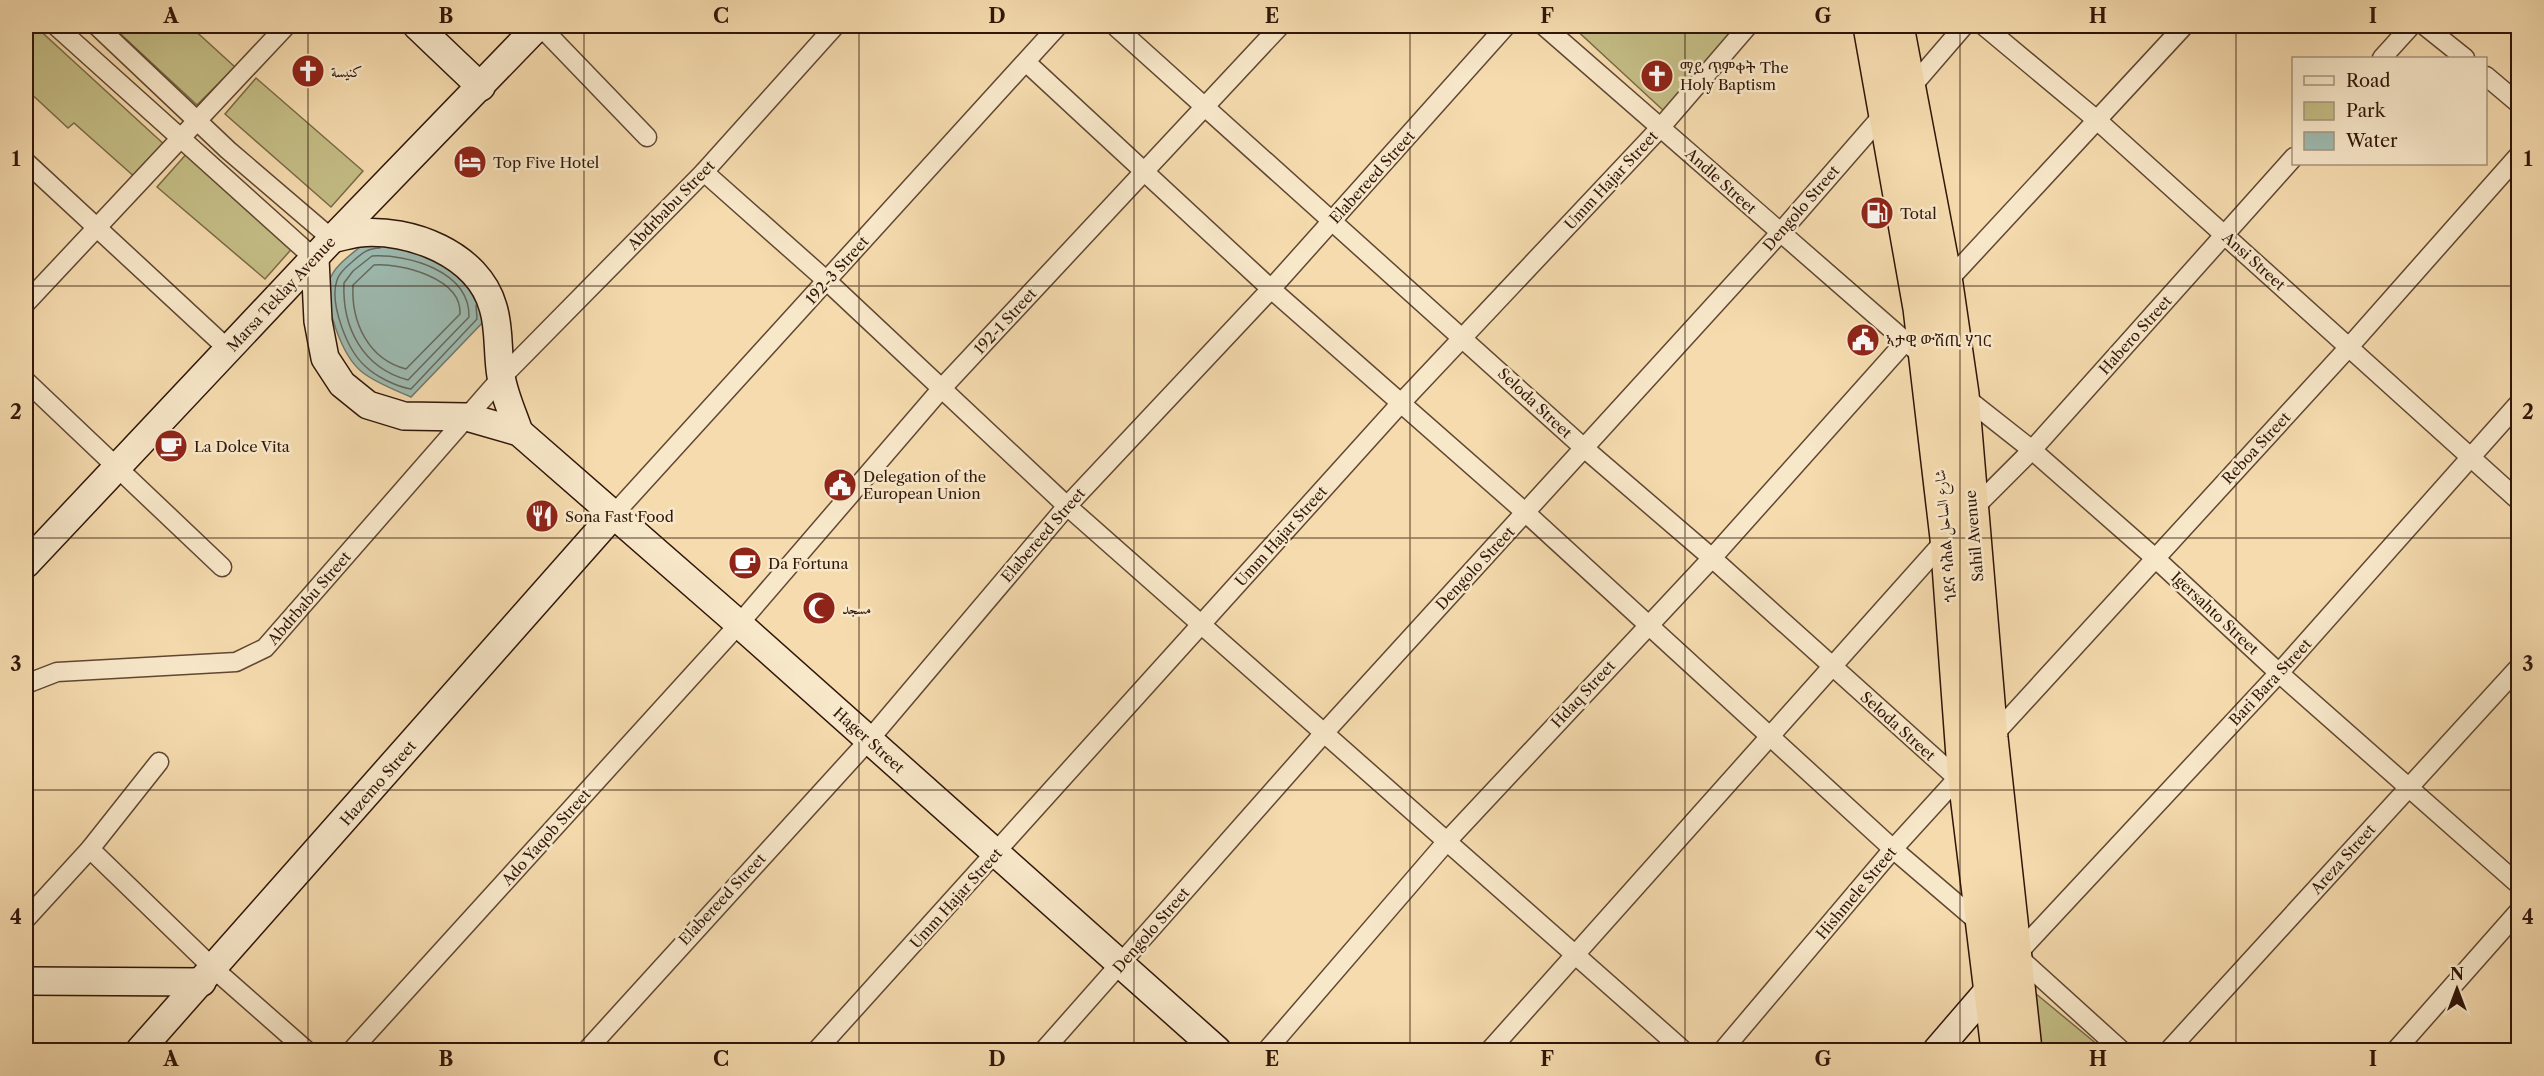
<svg xmlns="http://www.w3.org/2000/svg" width="2544" height="1076" font-family="'Libre Caslon Text',Amiri,'Noto Serif Ethiopic',serif">
  <rect width="100%" height="100%" fill="#f5dbae"/>
  <filter id="stains"><feTurbulence type="fractalNoise" baseFrequency=".00333" numOctaves="4"/><feColorMatrix values="0 0 0 0 .2 0 0 0 0 .09 0 0 0 0 .02 0 0 0 .5 -.17"/></filter>
  <radialGradient id="worn" r=".72"><stop offset=".6" stop-color="#630" stop-opacity="0"/><stop offset="1" stop-color="#630" stop-opacity=".3"/></radialGradient>
  <!-- green -->
  <g fill="#c4bd85" stroke="#7a6a47" stroke-width="1.5">
    <path d="M26 26H35L167 147 137 179 74 123 68 128 26 89Z"/>
    <path d="M112 26H190L235 67 197 105Z"/>
    <path d="M1572 26H1743L1665 112Z"/>
    <path d="M256 78 363 171 331 207 225 114Z"/>
    <path d="M189 151 296 244 265 279 157 187Z"/>
    <path d="M2035 993 2104 1050H2040Z"/>
  </g>
  <!-- water -->
  <path fill="#9dbab0" stroke="#71786d" stroke-width="1.5" d="M406 245 465 274 485 320 411 397C395 390 376 383 362 372 342 356 323 304 330 279 335 265 351 255 361 246Z"/>
  <g fill="none" stroke-linecap="round" stroke-linejoin="round">
    <!-- shore -->
    <g stroke="#66685c" stroke-width="1.5">
      <path d="M380 248C367 248 361 254 352 262 346 267 339 273 337 280 329 303 347 350 365 366 375 376 397 387 411 389L477 319 476 305"/>
      <path d="M372 256C408 254 470 271 469 317L408 380C363 368 342 328 344 283L353 271Z"/>
      <path d="M374 265C401 263 462 278 460 314L406 369C368 359 351 322 353 285Z"/>
    </g>
    <!-- street casing -->
    <g stroke="#614732" stroke-width="21">
      <g id="street">
        <path d="M56 26 315 259"/>
        <path d="M97 26 228 150 332 239"/>
        <path d="M540 26 647 137"/>
        <path d="M1115 26 1584 448 1712 558 1957 778"/>
        <path d="M1544 26 1927 360"/>
        <path d="M1984 26 2098 121 2518 500"/>
        <path d="M2425 26 2465 58"/>
        <path d="M2382 58 2411 26"/>
        <path d="M1027 63 1271 289 1526 513 1893 849 1983 926"/>
        <path d="M2486 76 2518 103"/>
        <path d="M1908 91 1964 26"/>
        <path d="M26 162 229 350"/>
        <path d="M704 172 827 281 1067 506 1683 1050"/>
        <path d="M1943 286 2184 26"/>
        <path d="M26 303 286 26"/>
        <path d="M26 381 222 567"/>
        <path d="M1961 394 2032 450 2155 558 2279 673 2518 884"/>
        <path d="M1971 511 2032 450 2294 157"/>
        <path d="M614 514 1058 26"/>
        <path d="M26 684 57 672 236 662 265 648 501 378 704 172 835 26"/>
        <path d="M1990 739 2349 347 2518 156"/>
        <path d="M90 849 214 969 306 1050"/>
        <path d="M26 919 90 849 159 762"/>
        <path d="M2015 954 2121 1050"/>
        <path d="M2016 955 2279 673 2518 404"/>
        <path d="M352 1050 739 624 942 388 1280 26"/>
        <path d="M587 1050 869 740 1067 506 1271 289 1506 26"/>
        <path d="M817 1050 1400 404 1661 127 1748 26"/>
        <path d="M1044 1050 1324 733 1780 233 1888 109"/>
        <path d="M1267 1050 1448 840 1712 558 1905 342"/>
        <path d="M1490 1050 1947 538"/>
        <path d="M1723 1050 1893 849 1965 770"/>
        <path d="M2169 1050 2518 668"/>
        <path d="M2396 1050 2518 912"/>
      </g>
    </g>
    <!-- secondary casing -->
    <g stroke="#301609" stroke-width="30">
      <g id="secondary">
        <path d="M417 26 481 87"/>
        <path d="M332 239C340 237 350 234 359 233 410 228 478 254 493 307 500 329 497 353 501 376 504 395 513 414 519 432"/>
        <path d="M315 259 318 321 325 358 342 384 368 405 404 416 467 417 519 432 739 624 1217 1050"/>
        <path d="M26 564 332 239 538 26"/>
        <path d="M26 981 202 982"/>
        <path d="M140 1050 614 514"/>
        <path d="M1937 1050 1999 978"/>
      </g>
    </g>
    <!-- highway casing -->
    <g stroke="#301609" stroke-width="36">
      <g id="highway">
        <path d="M1870 26 1920 308 1947 538 1964 770 1998 1050"/>
        <path d="M1897 26 1946 284 1962 394 1991 738 2025 1050"/>
      </g>
    </g>
    <!-- street -->
    <use href="#street" stroke="#f8e8ca" stroke-width="18"/>
    <!-- secondary -->
    <use href="#secondary" stroke="#f8e8ca" stroke-width="27"/>
    <!-- highway -->
    <use href="#highway" stroke="#f5dbae" stroke-width="33"/>
  </g>
  <!-- grid -->
  <path fill="none" stroke="#301609" stroke-width="1.5" stroke-opacity="0.55" d="M308 26V1050M584 26V1050M859 26V1050M1134 26V1050M1410 26V1050M1685 26V1050M1960 26V1050M2236 26V1050M26 286H2518M26 538H2518M26 790H2518"/>
  <!-- icons -->
  <defs>
    <g id="church-disc" transform="scale(1.725)"><circle r="9.5" fill="#8f2418" stroke="#f8e8ca"/><path d="M-1.2-6h2.4v3.5h3.3v2.4h-3.3V6h-2.4V-.1h-3.3v-2.4h3.3Z" fill="#fff"/></g>
    <g id="hotel-disc" transform="scale(1.725)"><circle r="9.5" fill="#8f2418" stroke="#f8e8ca"/><path d="M-6-4.5h1.5V1H6V5H4.5V3h-9V5H-6ZM-4 0a1.8 1.8 0 1 1 3.6 0ZM.5 0V-2.5h3Q6-2.5 6 0Z" fill="#fff"/></g>
    <g id="fuel-disc" transform="scale(1.725)"><circle r="9.5" fill="#8f2418" stroke="#f8e8ca"/><path d="M-5.5-6h7V0h2V4h1.3V-2.5L3-4.5l.8-.8L6-3V5H2.5V1h-1V6h-7ZM-4.2-4.7v3.2H.2V-4.7Z" fill="#fff"/></g>
    <g id="civic-disc" transform="scale(1.725)"><circle r="9.5" fill="#8f2418" stroke="#f8e8ca"/><path d="M-.6-6.5H3V-4.5H.6V-3L4-1V1h2V6H-6V1h2V-1L-.6-3ZM-1.2 2.5V6h2.4V2.5Z" fill="#fff"/></g>
    <g id="cafe-disc" transform="scale(1.725)"><circle r="9.5" fill="#8f2418" stroke="#f8e8ca"/><path d="M-5.5-4.5H6V0H3Q3 3.5 0 3.5H-2.5Q-5.5 3.5-5.5 0ZM3-3.2v2h1.7v-2ZM-6 4.5H4V6H-6Z" fill="#fff"/></g>
    <g id="restaurant-disc" transform="scale(1.725)"><circle r="9.5" fill="#8f2418" stroke="#f8e8ca"/><path d="M-5-6h1v4h1v-4h1v4h1v-4h1v5L-1.5 .5V6h-2V.5L-5-1ZM5-6V6H3V1.5H1.5Q1.5-4 5-6Z" fill="#fff"/></g>
    <g id="mosque-disc" transform="scale(1.725)"><circle r="9.5" fill="#8f2418" stroke="#f8e8ca"/><path d="M3.5-4.9A6 6 0 1 0 3.5 4.9A5 5 0 1 1 3.5-4.9Z" fill="#fff"/></g>
  </defs>
  <g fill-rule="evenodd">
    <use href="#church-disc" x="308" y="71"/>
    <use href="#church-disc" x="1657" y="76"/>
    <use href="#hotel-disc" x="470" y="162"/>
    <use href="#fuel-disc" x="1877" y="213"/>
    <use href="#civic-disc" x="1863" y="340"/>
    <use href="#cafe-disc" x="171" y="446"/>
    <use href="#civic-disc" x="840" y="485"/>
    <use href="#restaurant-disc" x="542" y="516"/>
    <use href="#cafe-disc" x="745" y="563"/>
    <use href="#mosque-disc" x="819" y="608"/>
  </g>
  <g text-anchor="middle" dominant-baseline="central" stroke-width="5" stroke-linejoin="round" paint-order="stroke">
    <!-- poi labels -->
    <g font-size="15" fill="#301609" stroke="#f8e8ca" text-anchor="start">
      <text x="1680" y="67">ማይ ጥምቀት The<tspan x="1680" dy="17">Holy Baptism</tspan></text>
      <text x="331" y="71">كنيسة</text>
      <text x="493" y="162">Top Five Hotel</text>
      <text x="1900" y="213">Total</text>
      <text x="1886" y="340">ኣታዊ ውሽጢ ሃገር</text>
      <text x="194" y="446">La Dolce Vita</text>
      <text x="863" y="476">Delegation of the<tspan x="863" dy="17">European Union</tspan></text>
      <text x="565" y="516">Sona Fast Food</text>
      <text x="768" y="563">Da Fortuna</text>
      <text x="842" y="608">مسجد</text>
    </g>
    <!-- street labels -->
    <g font-size="15" fill="#301609" stroke="#f8e8ca">
      <text transform="translate(1372 177) rotate(-48)">Elabereed Street</text>
      <text transform="translate(1611 180) rotate(-47)">Umm Hajar Street</text>
      <text transform="translate(1721 181) rotate(42)">Andle Street</text>
      <text transform="translate(671 205) rotate(-46)">Abdrbabu Street</text>
      <text transform="translate(1801 208) rotate(-49)">Dengolo Street</text>
      <text transform="translate(2254 261) rotate(42)">Ansi Street</text>
      <text transform="translate(837 270) rotate(-48)">192-3 Street</text>
      <text transform="translate(281 294) rotate(-47)">Marsa Teklay Avenue</text>
      <text transform="translate(1005 321) rotate(-47)">192-1 Street</text>
      <text transform="translate(2135 335) rotate(-48)">Habero Street</text>
      <text transform="translate(1535 403) rotate(43)">Seloda Street</text>
      <text transform="translate(2256 448) rotate(-47)">Reboa Street</text>
      <text transform="translate(1043 535) rotate(-49)">Elabereed Street</text>
      <text transform="translate(1281 536) rotate(-48)">Umm Hajar Street</text>
      <text transform="translate(1945 536) rotate(-95)">ጎደና ሳሕል شارع الساحل</text>
      <text transform="translate(1974 536) rotate(-95)">Sahil Avenue</text>
      <text transform="translate(1475 568) rotate(-47)">Dengolo Street</text>
      <text transform="translate(309 598) rotate(-49)">Abdrbabu Street</text>
      <text transform="translate(2215 613) rotate(43)">Igersahto Street</text>
      <text transform="translate(2270 682) rotate(-47)">Bari Bara Street</text>
      <text transform="translate(1583 694) rotate(-47)">Hdaq Street</text>
      <text transform="translate(1898 726) rotate(42)">Seloda Street</text>
      <text transform="translate(869 740) rotate(42)">Hager Street</text>
      <text transform="translate(378 783) rotate(-49)">Hazemo Street</text>
      <text transform="translate(546 837) rotate(-48)">Ado Yaqob Street</text>
      <text transform="translate(2343 859) rotate(-48)">Areza Street</text>
      <text transform="translate(1856 893) rotate(-50)">Hishmele Street</text>
      <text transform="translate(956 898) rotate(-48)">Umm Hajar Street</text>
      <text transform="translate(722 899) rotate(-47)">Elabereed Street</text>
      <text transform="translate(1151 930) rotate(-49)">Dengolo Street</text>
    </g>
  </g>
  <!-- margin -->
  <rect width="2544" height="1076" fill="none" stroke="#f5dbae" stroke-width="66"/>
  <!-- legend -->
  <rect x="2292" y="57" width="195" height="108" fill="#f8e8ca" stroke="#a8947d" stroke-width="1.5"/>
  <rect x="2304" y="76" width="30" height="9" fill="#f8e8ca" stroke="#a8947d" stroke-width="1.5"/>
  <text x="2346" y="87" font-size="18" fill="#301609">Road</text>
  <rect x="2304" y="102" width="30" height="18" fill="#c4bd85" stroke="#a8947d" stroke-width="1.5"/>
  <text x="2346" y="117" font-size="18" fill="#301609">Park</text>
  <rect x="2304" y="132" width="30" height="18" fill="#9dbab0" stroke="#a8947d" stroke-width="1.5"/>
  <text x="2346" y="147" font-size="18" fill="#301609">Water</text>
  <!-- north arrow -->
  <g transform="translate(2457 989)" stroke="#f8e8ca" stroke-width="4.5" paint-order="stroke">
  <path d="M0-4.5L10 22L0 15L-10 22Z" fill="#301609"/>
  <text y="-9" font-size="16" font-weight="bold" text-anchor="middle" fill="#301609">N</text>
  </g>
  <rect x="33" y="33" width="2478" height="1010" fill="none" stroke="#301609" stroke-width="2"/>
  <g font-size="20" text-anchor="middle" font-weight="bold" fill="#301609">
    <text x="171" y="23">A</text>
    <text x="446" y="23">B</text>
    <text x="721" y="23">C</text>
    <text x="997" y="23">D</text>
    <text x="1272" y="23">E</text>
    <text x="1547" y="23">F</text>
    <text x="1823" y="23">G</text>
    <text x="2098" y="23">H</text>
    <text x="2373" y="23">I</text>
    <text x="16" y="166">1</text>
    <text x="2528" y="166">1</text>
    <text x="16" y="419">2</text>
    <text x="2528" y="419">2</text>
    <text x="16" y="671">3</text>
    <text x="2528" y="671">3</text>
    <text x="16" y="924">4</text>
    <text x="2528" y="924">4</text>
    <text x="171" y="1066">A</text>
    <text x="446" y="1066">B</text>
    <text x="721" y="1066">C</text>
    <text x="997" y="1066">D</text>
    <text x="1272" y="1066">E</text>
    <text x="1547" y="1066">F</text>
    <text x="1823" y="1066">G</text>
    <text x="2098" y="1066">H</text>
    <text x="2373" y="1066">I</text>
  </g>
  <rect width="100%" height="100%" filter="url(#stains)"/>
  <rect width="100%" height="100%" fill="url(#worn)"/>
</svg>
